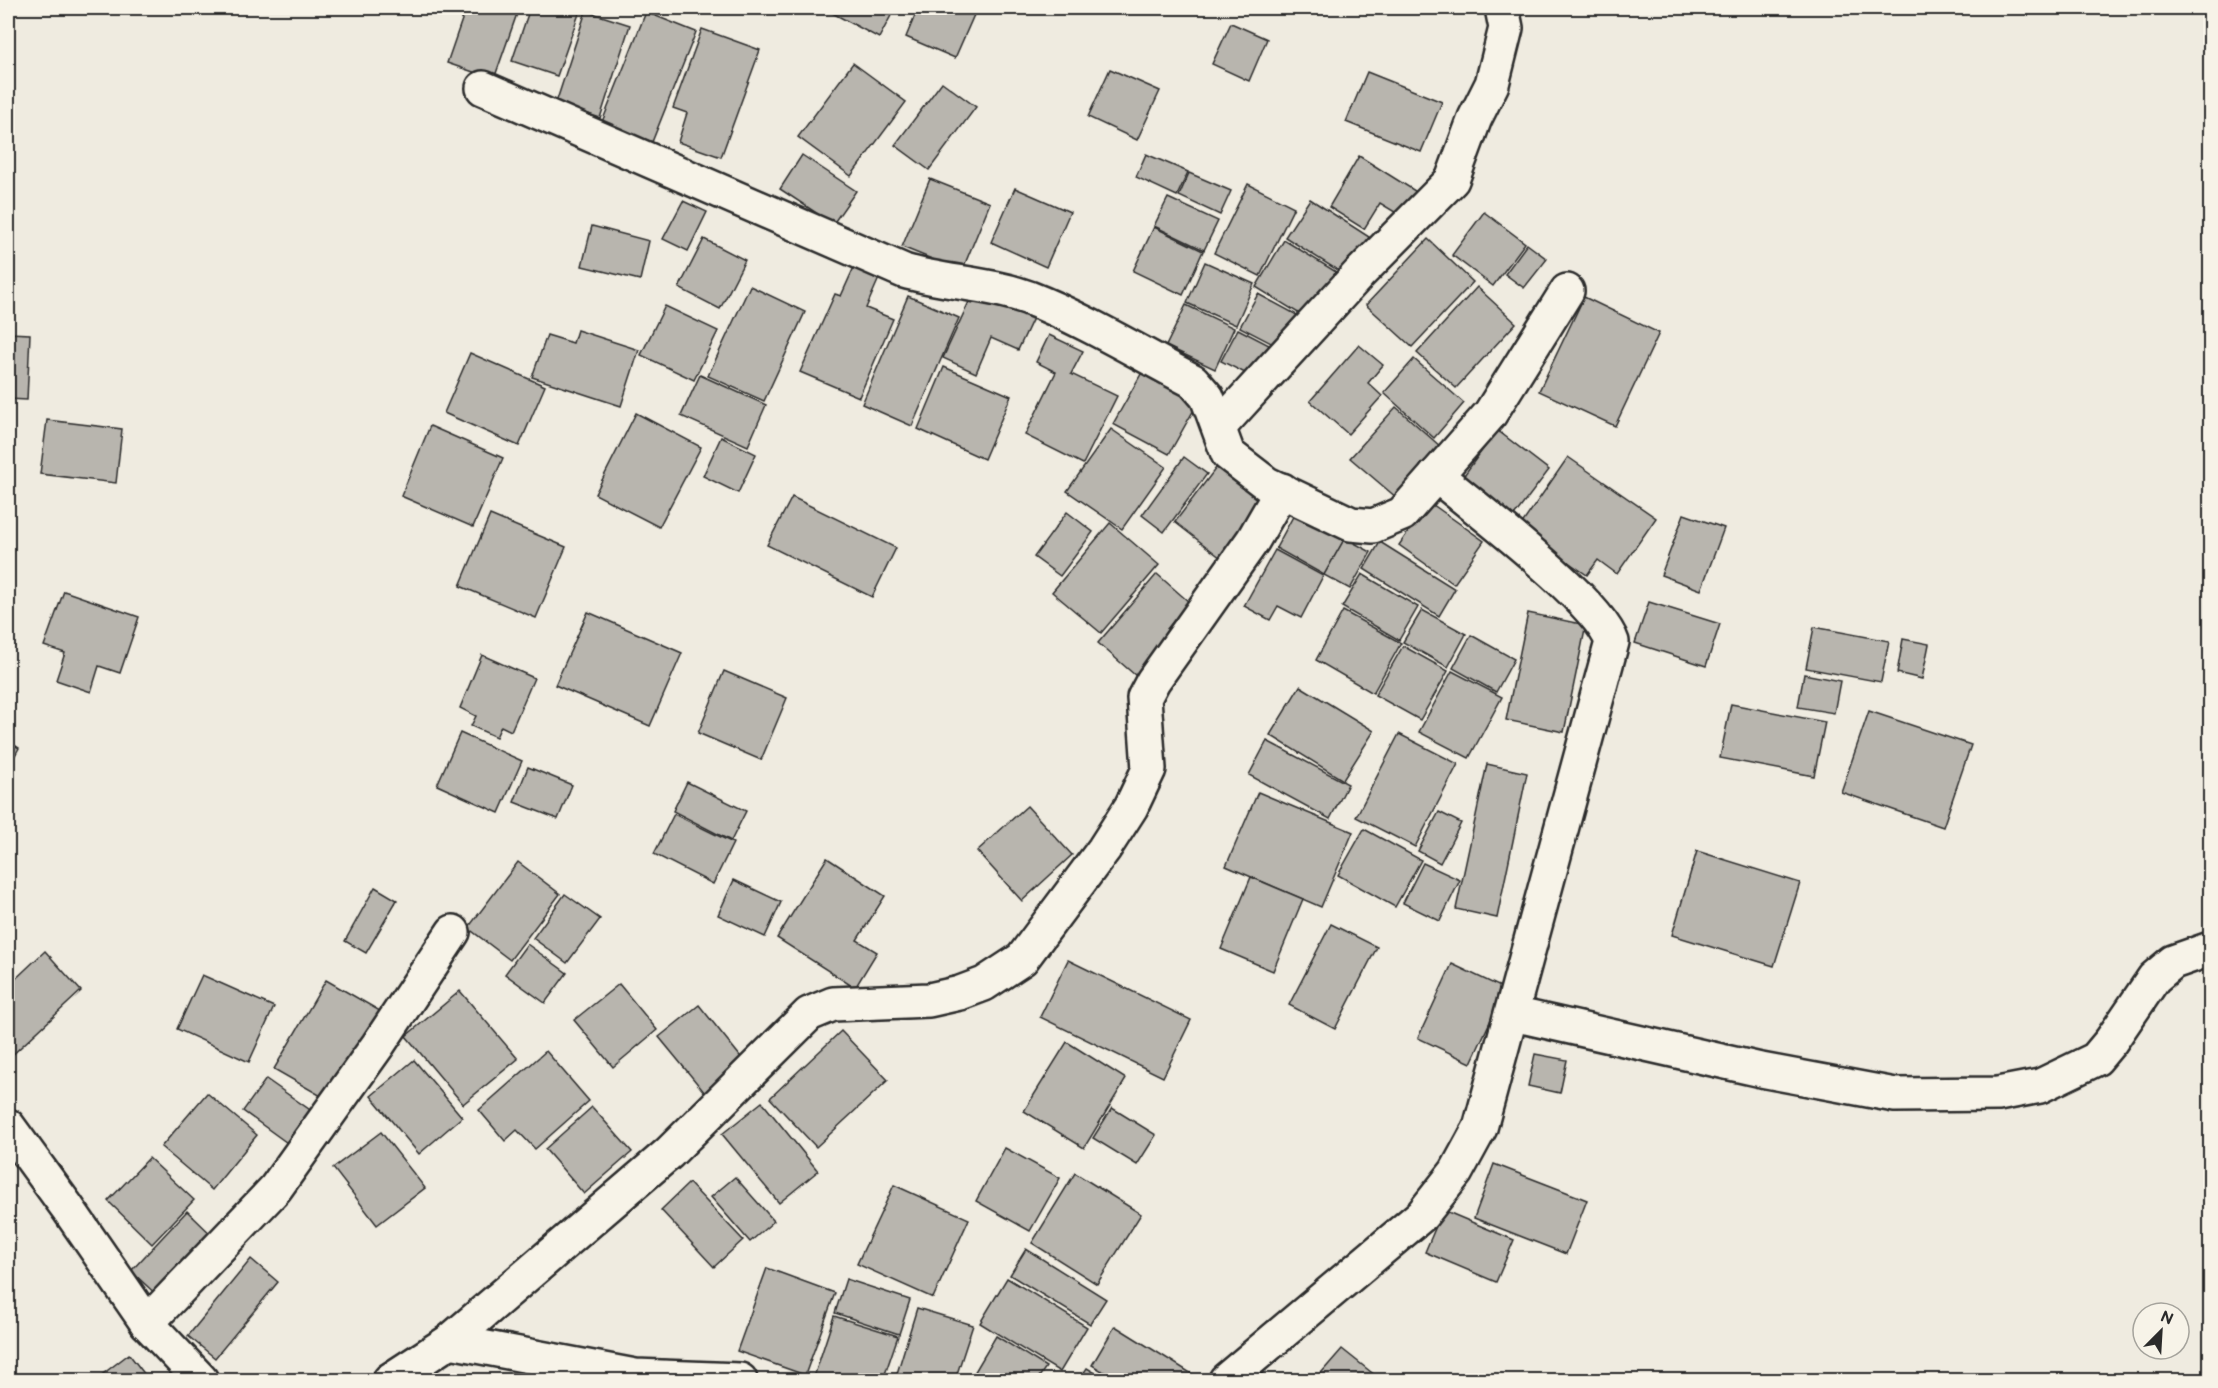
<svg xmlns="http://www.w3.org/2000/svg" width="2218" height="1388" font-family="'Balsamiq Sans',sans-serif">
  <rect width="100%" height="100%" fill="#efebe0"/>
  <filter id="ink" filterUnits="userSpaceOnUse"><feTurbulence type="fractalNoise" baseFrequency=".0167" numOctaves="2"/><feDisplacementMap in="SourceGraphic" scale="12" xChannelSelector="R" yChannelSelector="G"/><feConvolveMatrix kernelMatrix="1 2 1 2 8 2 1 2 1" color-interpolation-filters="sRGB"/></filter>
  <g filter="url(#ink)">
    <!-- building -->
    <g fill="#b8b5ae" stroke="#2b2b2b" stroke-width="1.5">
      <path d="M466 8H519L494 79 447 63Z"/>
      <path d="M530 8H581L557 76 512 61Z"/>
      <path d="M823 8H895L879 38Z"/>
      <path d="M918 8H977L955 58 906 37Z"/>
      <path d="M586 11 630 25 600 118 556 103Z"/>
      <path d="M646 12 696 32 652 142 602 122Z"/>
      <path d="M1231 23 1267 39 1249 81 1212 64Z"/>
      <path d="M702 29 760 50 721 157 678 142 687 113 673 108Z"/>
      <path d="M853 63 906 102 851 176 798 137Z"/>
      <path d="M1110 69 1160 91 1137 140 1088 117Z"/>
      <path d="M1367 72 1442 102 1421 152 1346 122Z"/>
      <path d="M942 82 976 107 929 170 895 145Z"/>
      <path d="M1146 154 1188 172 1177 196 1136 177Z"/>
      <path d="M802 155 856 191 833 224 780 189Z"/>
      <path d="M1359 156 1423 196 1408 220 1380 203 1364 229 1329 207Z"/>
      <path d="M1189 173 1231 191 1220 215 1179 196Z"/>
      <path d="M930 179 990 203 962 271 902 247Z"/>
      <path d="M1248 184 1294 207 1260 276 1214 253Z"/>
      <path d="M1015 188 1070 212 1046 267 991 242Z"/>
      <path d="M1168 198 1218 221 1204 250 1154 226Z"/>
      <path d="M1310 199 1369 237 1345 275 1285 237Z"/>
      <path d="M683 201 707 212 688 251 663 239Z"/>
      <path d="M1484 212 1525 243 1493 286 1452 255Z"/>
      <path d="M592 226 649 241 640 280 582 266Z"/>
      <path d="M1154 227 1203 251 1183 295 1133 271Z"/>
      <path d="M704 239 745 260 720 309 679 288Z"/>
      <path d="M1428 239 1473 282 1412 347 1366 305Z"/>
      <path d="M1284 240 1341 275 1313 322 1256 287Z"/>
      <path d="M1527 244 1547 259 1524 288 1505 274Z"/>
      <path d="M1205 262 1254 284 1236 325 1187 303Z"/>
      <path d="M855 265 880 276 866 308 893 319 859 397 800 372 835 294 841 296Z"/>
      <path d="M750 286 805 312 764 401 708 376Z"/>
      <path d="M1477 287 1516 323 1456 388 1417 353Z"/>
      <path d="M974 291 1033 318 1018 350 991 338 976 373 943 358Z"/>
      <path d="M1258 294 1297 315 1279 347 1240 327Z"/>
      <path d="M908 296 959 318 912 426 862 404Z"/>
      <path d="M1584 297 1659 333 1615 426 1539 391Z"/>
      <path d="M1186 305 1234 328 1215 369 1166 346Z"/>
      <path d="M665 306 718 331 694 380 641 355Z"/>
      <path d="M1238 329 1269 345 1253 377 1221 361Z"/>
      <path d="M577 330 639 350 621 406 532 377 547 335 573 343Z"/>
      <path d="M8 333 30 334 27 400 8 399Z"/>
      <path d="M1049 335 1083 351 1071 374 1117 396 1083 464 1025 435 1056 372 1036 362Z"/>
      <path d="M1359 345 1383 365 1368 383 1382 396 1348 434 1310 401Z"/>
      <path d="M470 353 545 386 519 446 444 413Z"/>
      <path d="M1414 359 1464 403 1434 438 1384 393Z"/>
      <path d="M944 367 1011 396 984 459 918 429Z"/>
      <path d="M1145 367 1201 397 1169 454 1113 424Z"/>
      <path d="M700 375 766 405 748 446 681 416Z"/>
      <path d="M1396 407 1441 447 1397 498 1350 458Z"/>
      <path d="M636 413 701 447 659 527 595 494Z"/>
      <path d="M47 420 122 429 116 483 40 474Z"/>
      <path d="M430 426 503 458 473 527 401 496Z"/>
      <path d="M1111 429 1166 467 1122 529 1067 491Z"/>
      <path d="M1497 430 1549 470 1511 520 1459 482Z"/>
      <path d="M721 437 756 454 738 493 703 476Z"/>
      <path d="M1184 457 1207 474 1164 532 1142 515Z"/>
      <path d="M1568 457 1656 518 1617 574 1598 560 1587 575 1519 528Z"/>
      <path d="M1222 460 1269 496 1221 558 1175 522Z"/>
      <path d="M792 497 896 548 872 597 767 545Z"/>
      <path d="M1429 502 1484 541 1454 584 1399 545Z"/>
      <path d="M1296 511 1345 538 1324 575 1276 548Z"/>
      <path d="M1067 512 1093 532 1060 576 1034 557Z"/>
      <path d="M1684 514 1724 528 1701 590 1661 575Z"/>
      <path d="M490 515 566 547 536 618 460 586Z"/>
      <path d="M1110 523 1159 565 1101 633 1052 592Z"/>
      <path d="M1345 538 1371 552 1350 589 1324 575Z"/>
      <path d="M1380 542 1455 589 1439 616 1364 569Z"/>
      <path d="M1275 550 1323 576 1301 618 1278 606 1270 620 1244 606Z"/>
      <path d="M1157 574 1189 602 1167 629 1180 640 1143 682 1098 643Z"/>
      <path d="M1362 574 1418 607 1399 640 1342 607Z"/>
      <path d="M64 591 139 617 120 673 99 666 91 692 56 680 65 653 44 646Z"/>
      <path d="M1649 602 1720 624 1706 666 1635 643Z"/>
      <path d="M1422 610 1466 634 1448 667 1403 642Z"/>
      <path d="M1343 611 1401 643 1373 693 1316 660Z"/>
      <path d="M588 612 682 653 650 726 555 685Z"/>
      <path d="M1528 613 1586 625 1564 732 1506 720Z"/>
      <path d="M1814 627 1889 641 1881 682 1806 668Z"/>
      <path d="M1471 635 1514 659 1496 692 1453 668Z"/>
      <path d="M1903 639 1929 644 1922 679 1897 673Z"/>
      <path d="M1403 646 1448 671 1420 720 1375 695Z"/>
      <path d="M482 655 534 678 511 731 501 726 496 737 471 726 476 716 460 708Z"/>
      <path d="M724 671 787 698 761 760 698 733Z"/>
      <path d="M1452 671 1502 697 1469 758 1419 732Z"/>
      <path d="M1804 674 1840 681 1834 713 1798 707Z"/>
      <path d="M1300 686 1374 731 1343 780 1270 735Z"/>
      <path d="M1731 704 1825 722 1814 776 1720 758Z"/>
      <path d="M1869 711 1971 745 1943 827 1841 792Z"/>
      <path d="M460 733 522 761 499 813 437 785Z"/>
      <path d="M1399 734 1458 764 1415 847 1356 817Z"/>
      <path d="M8 741 19 748 8 768Z"/>
      <path d="M1267 741 1348 784 1330 819 1249 775Z"/>
      <path d="M1487 764 1527 773 1497 918 1456 909Z"/>
      <path d="M528 767 572 785 558 819 514 802Z"/>
      <path d="M687 782 746 811 731 841 673 811Z"/>
      <path d="M1258 792 1353 832 1321 907 1226 866Z"/>
      <path d="M1027 806 1072 855 1022 901 977 851Z"/>
      <path d="M1439 812 1461 823 1440 863 1418 851Z"/>
      <path d="M674 814 733 843 713 884 654 854Z"/>
      <path d="M1364 829 1421 860 1395 907 1338 875Z"/>
      <path d="M1697 851 1800 883 1774 966 1672 935Z"/>
      <path d="M827 858 885 896 857 940 877 952 855 988 777 938Z"/>
      <path d="M518 862 560 894 510 960 468 928Z"/>
      <path d="M1423 863 1460 880 1440 921 1403 903Z"/>
      <path d="M1251 877 1303 899 1273 971 1221 949Z"/>
      <path d="M734 880 781 902 765 937 718 915Z"/>
      <path d="M375 887 397 900 366 953 345 941Z"/>
      <path d="M565 894 600 919 567 963 533 938Z"/>
      <path d="M1331 924 1377 947 1335 1029 1289 1005Z"/>
      <path d="M527 944 567 973 545 1003 505 974Z"/>
      <path d="M45 951 81 991 8 1059V986Z"/>
      <path d="M1068 960 1191 1020 1163 1077 1040 1017Z"/>
      <path d="M1452 964 1505 989 1471 1063 1418 1038Z"/>
      <path d="M202 975 274 1007 249 1062 177 1029Z"/>
      <path d="M326 980 380 1011 328 1100 274 1069Z"/>
      <path d="M619 984 657 1030 613 1067 574 1020Z"/>
      <path d="M460 991 518 1059 463 1104 406 1036Z"/>
      <path d="M699 1005 744 1061 705 1093 659 1037Z"/>
      <path d="M841 1031 888 1080 816 1147 770 1098Z"/>
      <path d="M1067 1042 1126 1079 1084 1148 1024 1111Z"/>
      <path d="M546 1051 589 1101 535 1149 517 1130 505 1141 479 1110Z"/>
      <path d="M1535 1054 1567 1060 1560 1093 1528 1086Z"/>
      <path d="M414 1060 462 1117 419 1154 371 1096Z"/>
      <path d="M266 1079 313 1112 290 1145 243 1111Z"/>
      <path d="M207 1093 257 1135 212 1190 161 1147Z"/>
      <path d="M762 1102 818 1171 779 1203 722 1134Z"/>
      <path d="M592 1107 632 1152 584 1194 545 1149Z"/>
      <path d="M1112 1108 1156 1135 1137 1165 1093 1138Z"/>
      <path d="M381 1132 425 1188 377 1225 333 1168Z"/>
      <path d="M1005 1148 1060 1178 1030 1231 976 1201Z"/>
      <path d="M149 1158 194 1200 152 1244 108 1201Z"/>
      <path d="M1494 1164 1587 1200 1566 1254 1474 1218Z"/>
      <path d="M1075 1173 1141 1214 1097 1284 1032 1243Z"/>
      <path d="M735 1177 774 1221 750 1242 711 1197Z"/>
      <path d="M689 1183 743 1240 714 1267 661 1210Z"/>
      <path d="M894 1185 969 1219 933 1298 857 1264Z"/>
      <path d="M1443 1210 1514 1240 1496 1282 1425 1252Z"/>
      <path d="M187 1211 219 1242 162 1300 131 1271Z"/>
      <path d="M1026 1249 1106 1299 1090 1324 1010 1275Z"/>
      <path d="M251 1259 278 1282 215 1358 188 1336Z"/>
      <path d="M767 1268 835 1293 805 1375 737 1351Z"/>
      <path d="M1007 1278 1087 1327 1060 1372 980 1323Z"/>
      <path d="M846 1279 910 1300 899 1334 835 1313Z"/>
      <path d="M917 1308 973 1325 955 1380H895Z"/>
      <path d="M834 1316 898 1336 883 1380H813Z"/>
      <path d="M1115 1326 1197 1377 1195 1380H1117L1092 1365Z"/>
      <path d="M996 1336 1046 1367 1037 1380H970Z"/>
      <path d="M1342 1349 1381 1380H1315Z"/>
      <path d="M129 1354 149 1380H95Z"/>
      <path d="M1087 1368 1107 1380H1079Z"/>
    </g>
    <g fill="none" stroke-linecap="round" stroke-linejoin="round">
      <!-- minor casing -->
      <g stroke="#2b2b2b" stroke-width="38">
        <g id="minor">
          <path d="M483 88 904 271C945 283 988 283 1029 298 1085 320 1139 353 1193 381L1207 397 1228 454 1267 484 1351 524 1373 526 1402 514 1490 414 1567 291"/>
          <path d="M1219 427 1359 274 1452 180 1475 118 1492 84 1506 28 1502 8"/>
          <path d="M1513 1014 1761 1070 1895 1095 1998 1094 2040 1086 2096 1059 2111 1041 2154 978 2173 962 2210 949"/>
          <path d="M8 1126 67 1207 147 1323 201 1380"/>
          <path d="M147 1323 275 1189 378 1045 453 932"/>
          <path d="M450 1341 635 1376 740 1380"/>
          <path d="M390 1380 450 1341 669 1153 809 1014 833 1004 929 1000 960 993 984 984 1022 959 1104 849 1131 807 1149 769 1144 698 1153 681 1253 540 1282 490"/>
          <path d="M1226 1380 1422 1215 1456 1172 1480 1128 1612 642C1599 601 1474 507 1436 475"/>
        </g>
      </g>
      <!-- minor -->
      <use href="#minor" stroke="#f7f3e8" stroke-width="33"/>
    </g>
  </g>
  <!-- margin -->
  <rect width="2218" height="1388" fill="none" stroke="#f7f3e8" stroke-width="30"/>
  <rect x="15" y="15" width="2188" height="1358" fill="none" stroke="#2b2b2b" stroke-width="2" filter="url(#ink)"/>
  <!-- north arrow -->
  <g transform="translate(2161 1331) rotate(24)"><circle r="28" fill="#f7f3e8" stroke="#a5a39c" stroke-width="1.5"/>
  <path d="M0-4.5L10 22L0 15L-10 22Z" fill="#2b2b2b"/>
  <text y="-9" font-size="16" font-weight="bold" text-anchor="middle" fill="#2b2b2b">N</text>
  </g>
</svg>
